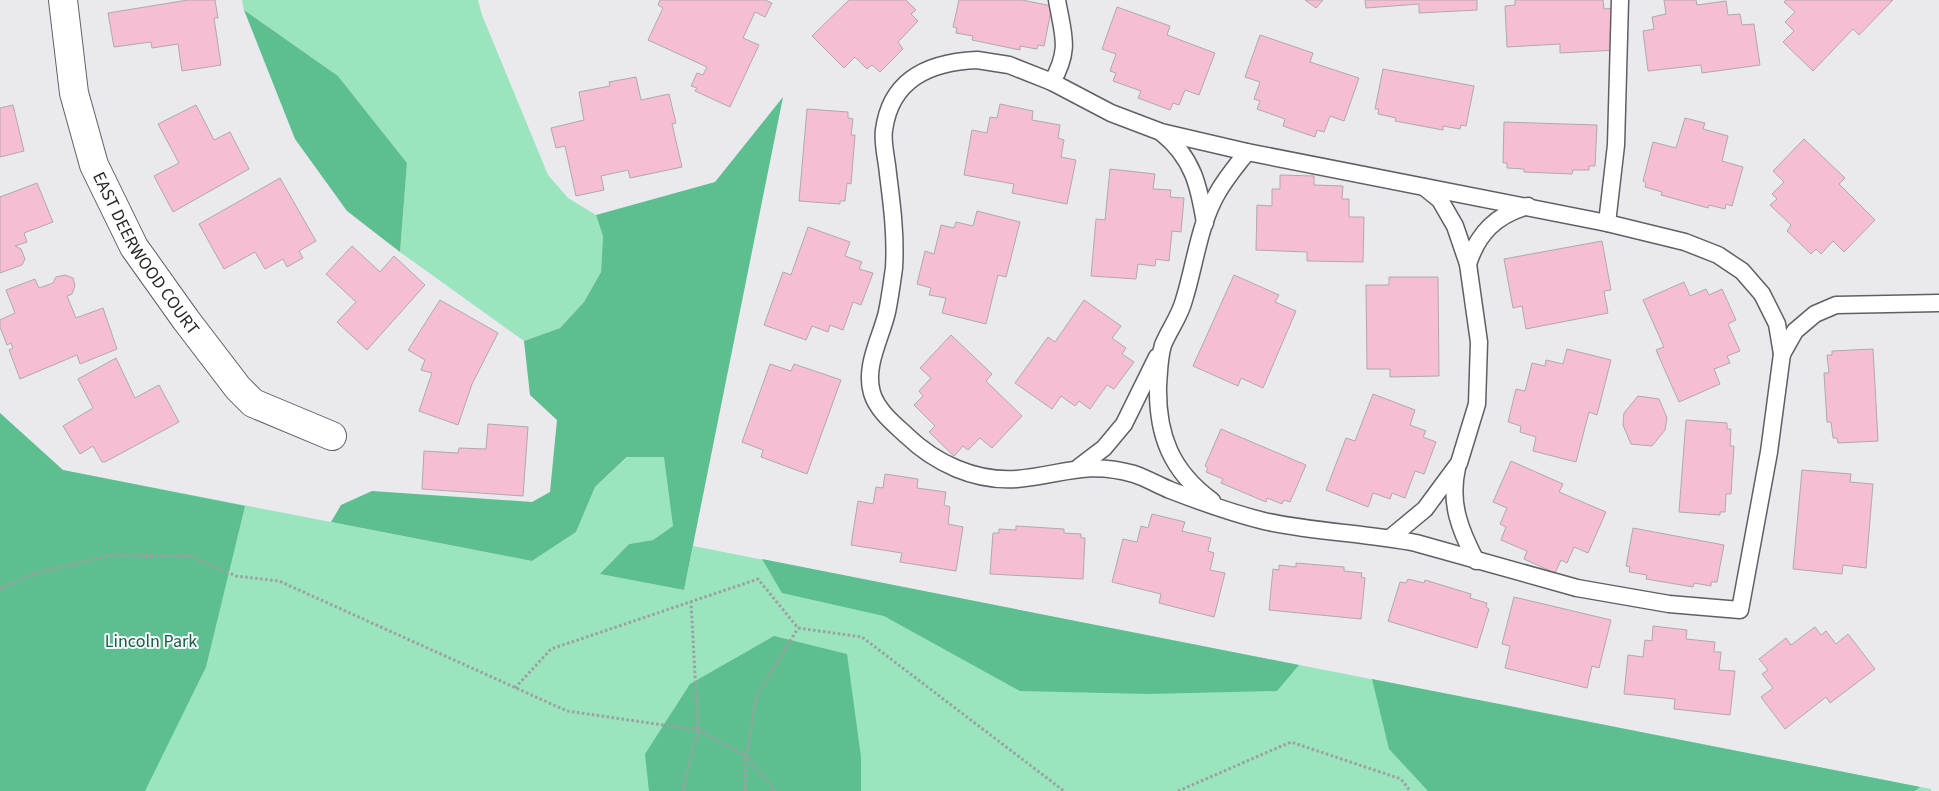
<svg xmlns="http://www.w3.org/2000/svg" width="1939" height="791" font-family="'Source Sans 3',sans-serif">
  <rect width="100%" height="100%" fill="#e9e9ee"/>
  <!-- green -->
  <g fill="#9ae5bd">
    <path d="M242 0H478L482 15 548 175 568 198 596 215 603 236 601 272 584 302 560 328 524 341 400 252 407 163 338 76 244 10Z"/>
    <path d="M628 457H665L673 526 653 540 629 544 601 574 684 590 693 546 1931 789V791H0V458L532 561 576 532 595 487Z"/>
  </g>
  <!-- forest -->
  <g fill="#5dbe8f">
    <path d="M244 10 338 76 407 163 400 252 347 211 295 139Z"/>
    <path d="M783 97 684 590 600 574 629 544 653 540 673 526 664 457H627L595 487 576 532 532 561 331 522 341 505 372 491 532 502 550 492 557 420 530 395 524 341 560 328 584 302 601 272 603 236 596 215 715 182Z"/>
    <path d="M0 413 63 470 245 506 206 667 145 791H0Z"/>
    <path d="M762 559 1299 665 1277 691 1149 694 1020 691 884 616 782 593Z"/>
    <path d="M774 636 847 654 861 757V791H649L645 754 690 684Z"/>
    <path d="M1372 679 1920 787 1915 791H1428L1389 749Z"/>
  </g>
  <!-- building -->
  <g fill="#f6bed3" stroke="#b0a9ac">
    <path d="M188 0H215L218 18H214L221 65 182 71 178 44 152 48 151 42 114 47 108 13Z"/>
    <path d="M660 0H765L772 3 765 17 755 12 743 38 759 45 730 107 695 91 697 88 691 86 697 73 703 75 707 67 648 40 663 8 658 5Z"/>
    <path d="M849 0H906L916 10 911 14 918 21 898 42 903 49 880 72 872 65 867 69 855 57 844 68 812 36Z"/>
    <path d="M959 0H1022L1052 6 1044 46 1038 45 1037 49 1020 46V50L972 40 973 36 956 33 957 28 953 27Z"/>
    <path d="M1305 0H1323L1316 8Z"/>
    <path d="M1365 0H1477V10L1419 13V4L1366 8Z"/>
    <path d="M1515 0H1603L1604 9 1616 8 1618 50 1560 53V44L1507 47 1505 6 1515 5Z"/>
    <path d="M1664 0H1696L1697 5 1726 1 1728 15 1740 14 1742 25 1754 24 1760 65 1702 73 1701 65 1648 71 1643 31 1654 29 1652 17 1666 14Z"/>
    <path d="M1786 0H1893L1859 35 1853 29 1813 71 1783 42 1794 31 1785 22 1795 12 1784 2Z"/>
    <path d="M1117 7 1170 26 1167 35 1215 53 1199 95 1185 90 1179 105 1173 103 1170 110 1138 98 1141 91 1113 81 1116 73 1110 71 1116 54 1102 49Z"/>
    <path d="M1260 35 1313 53 1310 62 1359 78 1344 121 1330 116 1324 132 1317 130 1315 137 1283 126 1285 119 1257 109 1260 101 1254 99 1260 82 1245 77Z"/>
    <path d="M1383 69 1474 86 1466 126 1461 125 1460 129 1443 126V130L1395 121 1396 118 1378 114 1379 109H1375Z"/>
    <path d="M636 77 641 100 669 94 676 123 672 124 682 167 630 178 628 170 601 176 604 190 576 196 565 146 556 148 551 128 584 120 579 92 610 86 609 82Z"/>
    <path d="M1000 104 1033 111 1032 120 1060 125 1058 138 1064 140 1061 157 1076 160 1067 204 1012 193 1014 184 964 175 972 130 987 133 990 117 997 118Z"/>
    <path d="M13 105 24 151 0 157V108Z"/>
    <path d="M196 105 214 140 230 132 249 169 173 212 154 176 179 163 158 124Z"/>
    <path d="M807 109 848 112V118L853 119 851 135H855L851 184 847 183 845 201H840V204L799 201Z"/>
    <path d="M1685 118 1705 123 1703 129 1728 136 1722 161 1743 167 1732 206 1726 204 1725 209 1709 205 1708 208 1661 195 1662 192 1645 187 1646 183 1643 181 1653 142 1676 148Z"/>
    <path d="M1504 122 1597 125 1595 166H1589V170H1573L1572 174 1524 172V169L1507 168V163H1503Z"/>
    <path d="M1804 139 1845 178 1839 184 1875 220 1844 252 1833 241 1821 254 1816 249 1811 254 1787 231 1791 225 1770 205 1777 199 1772 194 1784 182 1773 171Z"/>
    <path d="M1110 169 1155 174 1153 189 1171 190 1170 197 1184 198 1181 232 1172 231 1169 261 1156 259 1155 266 1138 264 1136 279 1091 276 1096 219 1105 220Z"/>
    <path d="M1280 175 1314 176V185L1343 186 1342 199H1349V217H1364L1363 262 1307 261V252L1256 250 1257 205 1272 206V189H1280Z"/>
    <path d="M280 178 316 241 299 251 303 258 287 267 283 259 265 269 255 252 224 269 199 224Z"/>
    <path d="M37 183 53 222 24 233 27 242 15 246 21 249 25 259 22 265 0 273V197Z"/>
    <path d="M977 211 1020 222 1006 277 998 275 986 324 942 313 946 298 929 295 931 288 917 284 925 251 934 254 941 225 954 228 956 222 973 226Z"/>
    <path d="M808 227 850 242 845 256 862 262 859 269 873 273 861 305 853 302 843 330 830 325 828 332 812 326 806 340 764 325 783 272 791 275Z"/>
    <path d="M1602 241 1611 290 1604 291 1608 313 1526 329 1522 306 1513 308 1504 259Z"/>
    <path d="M352 246 380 272 394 256 425 285 367 350 337 322 356 302 326 274Z"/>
    <path d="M65 275 73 278 75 286 72 294 67 296 76 318 103 308 117 349 80 364 77 355 20 379 9 350 13 348 11 343 7 345 0 327V320L15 313 6 290 35 279 39 288 53 283 56 277Z"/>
    <path d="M1234 275 1279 295 1275 302 1296 311 1263 388 1241 378 1238 386 1193 366Z"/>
    <path d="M1389 277H1438L1439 376 1390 377V369H1367L1366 285H1389Z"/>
    <path d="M1684 282 1690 296 1706 289 1709 295 1722 289 1736 320 1728 324 1740 351 1727 356 1730 363 1714 369 1720 384 1679 402 1656 350 1664 347 1643 300Z"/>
    <path d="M440 300 498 333 472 384 458 425 419 411 432 373 421 370 425 360 408 350Z"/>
    <path d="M1084 300 1121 326 1112 338 1126 348 1122 354 1134 362 1114 389 1107 385 1090 409 1079 401 1075 406 1061 396 1052 409 1015 383 1048 337 1055 342Z"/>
    <path d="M951 335 992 374 986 381 1022 416 992 448 980 438 968 450 963 446 954 456 929 432 935 426 914 405 923 396 919 391 931 378 920 368Z"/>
    <path d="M1567 349 1611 360 1597 415 1589 412 1576 462 1533 451 1536 437 1520 432 1521 426 1508 422 1516 389 1525 391 1532 363 1545 366 1546 360 1563 364Z"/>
    <path d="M1873 349 1878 441 1838 443 1837 438H1833L1831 422H1827L1824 373H1829L1827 355H1832V351Z"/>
    <path d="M116 358 135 398 159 385 179 422 105 462H102L93 446 80 454 63 426 93 408 78 379Z"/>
    <path d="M770 364 791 371 794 364 841 380 807 474 761 457 763 450 742 442Z"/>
    <path d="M1373 394 1415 410 1410 425 1426 431 1423 437 1436 442 1424 474 1415 471 1405 498 1392 493 1390 499 1373 493 1368 507 1326 490 1346 438 1355 441Z"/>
    <path d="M1638 396 1659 399 1667 418 1665 430 1652 446 1631 444 1623 425 1624 413Z"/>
    <path d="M1686 420 1727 423V429H1731L1730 446H1734L1731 494H1726L1725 512H1720V515L1679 512Z"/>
    <path d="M488 424 528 427 523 496 422 489 424 451 458 453 459 448 486 449Z"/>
    <path d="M1221 429 1306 465 1290 502 1284 500 1282 504 1267 498 1266 502 1221 483 1223 479 1206 472 1208 468 1205 466Z"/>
    <path d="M1511 461 1563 484 1559 492 1606 512 1588 553 1574 547 1567 563 1561 560 1555 573 1524 559 1527 551 1501 540 1506 527 1500 524 1507 508 1493 502Z"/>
    <path d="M1802 470 1851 474 1850 482 1873 484 1866 568 1843 565 1842 574 1793 569Z"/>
    <path d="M885 474 918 479 917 488 946 492 944 505 950 507 948 524 963 527 956 571 900 562 902 553 851 545 858 501 873 504 876 487 883 488Z"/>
    <path d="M1152 514 1185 522 1182 531 1211 538 1208 551 1214 553 1210 570 1225 573 1214 617 1159 603 1161 594 1112 582 1123 539 1137 542 1141 526 1148 528Z"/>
    <path d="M1016 526 1064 529V533L1081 534V538H1085L1083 579 990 574 993 533H999V529L1016 530Z"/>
    <path d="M1633 528 1724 545 1717 582H1711V586L1694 583 1693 587 1646 579 1647 575 1629 572 1630 567 1626 566Z"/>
    <path d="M1296 563 1344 567V571L1362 573 1361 577 1365 578 1361 619 1269 610 1273 569 1279 570V565L1296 567Z"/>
    <path d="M1408 579 1424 583 1425 580 1471 594 1470 598 1487 603 1486 607 1489 609 1477 648 1388 621 1400 582 1406 583Z"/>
    <path d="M1514 597 1611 620 1599 668 1592 666 1587 688 1505 668 1510 646 1502 644Z"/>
    <path d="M1653 626 1687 630 1686 639 1715 642 1714 652H1721L1719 670 1735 671 1730 715 1674 709 1675 699 1624 694 1628 655 1643 657 1645 640 1652 641Z"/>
    <path d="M1815 627 1821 635 1826 631 1836 644 1848 634 1875 669 1830 703 1826 697 1785 729 1761 697 1773 688 1762 674 1768 670 1759 659 1786 638 1791 645Z"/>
  </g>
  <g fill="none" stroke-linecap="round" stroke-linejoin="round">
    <!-- service casing -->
    <g stroke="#606064" stroke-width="19">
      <g id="service">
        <path d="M977 60 1009 65 1052 82 1111 113 1161 132 1247 152 1607 223 1685 242 1718 255 1742 271 1762 294 1777 324 1782 354 1769 452 1740 610 1669 604 1577 588 1416 543C1366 533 1312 532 1264 521 1232 513 1201 502 1170 490 1158 485 1146 478 1134 474 1085 460 1063 475 1017 479 975 482 935 463 906 435 893 423 877 410 872 393 864 366 881 338 887 312 890 298 892 282 894 268 896 236 892 205 888 174 887 160 882 143 884 130 891 78 931 62 977 60Z"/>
        <path d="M1052 82C1071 49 1063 35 1057 0"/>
        <path d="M1162 133C1193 158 1199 186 1205 223"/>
        <path d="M1607 223 1616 145 1620 0"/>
        <path d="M1468 264C1478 233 1496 215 1528 206"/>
        <path d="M1782 354 1795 331 1815 314 1836 305 1939 303"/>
        <path d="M1079 467 1104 448 1124 424 1157 357"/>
        <path d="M1457 468C1449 503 1460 530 1476 561"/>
        <path d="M1212 501C1171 471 1157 435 1158 386 1159 373 1159 358 1163 345 1169 330 1180 316 1184 300 1195 265 1199 224 1218 192 1226 178 1237 165 1247 152"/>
        <path d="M1390 538 1425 509 1459 463 1477 404 1479 342 1468 264 1455 226 1440 200 1424 187"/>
      </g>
    </g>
    <!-- minor casing -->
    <g stroke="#606064" stroke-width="30">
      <g id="minor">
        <path id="s1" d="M63 0 74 93 94 165 134 247 186 320 238 388 253 403 332 436"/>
      </g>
    </g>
    <!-- path -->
    <g stroke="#9f9fa3" stroke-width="3" stroke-dasharray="2.5 2.5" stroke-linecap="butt">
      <path d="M0 589 33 574 111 555 190 556 236 576 279 581 567 711 698 730 746 756 775 791"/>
      <path d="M515 688 551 649 758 579 798 628 862 637 1064 791"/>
      <path d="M682 791 698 730 691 602"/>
      <path d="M745 791 746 756 756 697 798 628"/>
      <path d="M1178 791 1291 742 1401 779 1410 791"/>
    </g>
    <!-- service -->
    <use href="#service" stroke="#fff" stroke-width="16"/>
    <!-- minor -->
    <use href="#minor" stroke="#fff" stroke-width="28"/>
  </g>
  <g text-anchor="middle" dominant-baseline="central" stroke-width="4" stroke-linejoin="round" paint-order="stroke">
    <!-- street labels -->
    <g font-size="18" fill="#272729" stroke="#f7f6fc">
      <text stroke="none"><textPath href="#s1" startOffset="271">EAST DEERWOOD COURT</textPath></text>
    </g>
    <!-- park labels -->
    <g font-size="18" fill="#165f40" stroke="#f7f6fc">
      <text x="151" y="641">Lincoln Park</text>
    </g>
  </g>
</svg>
